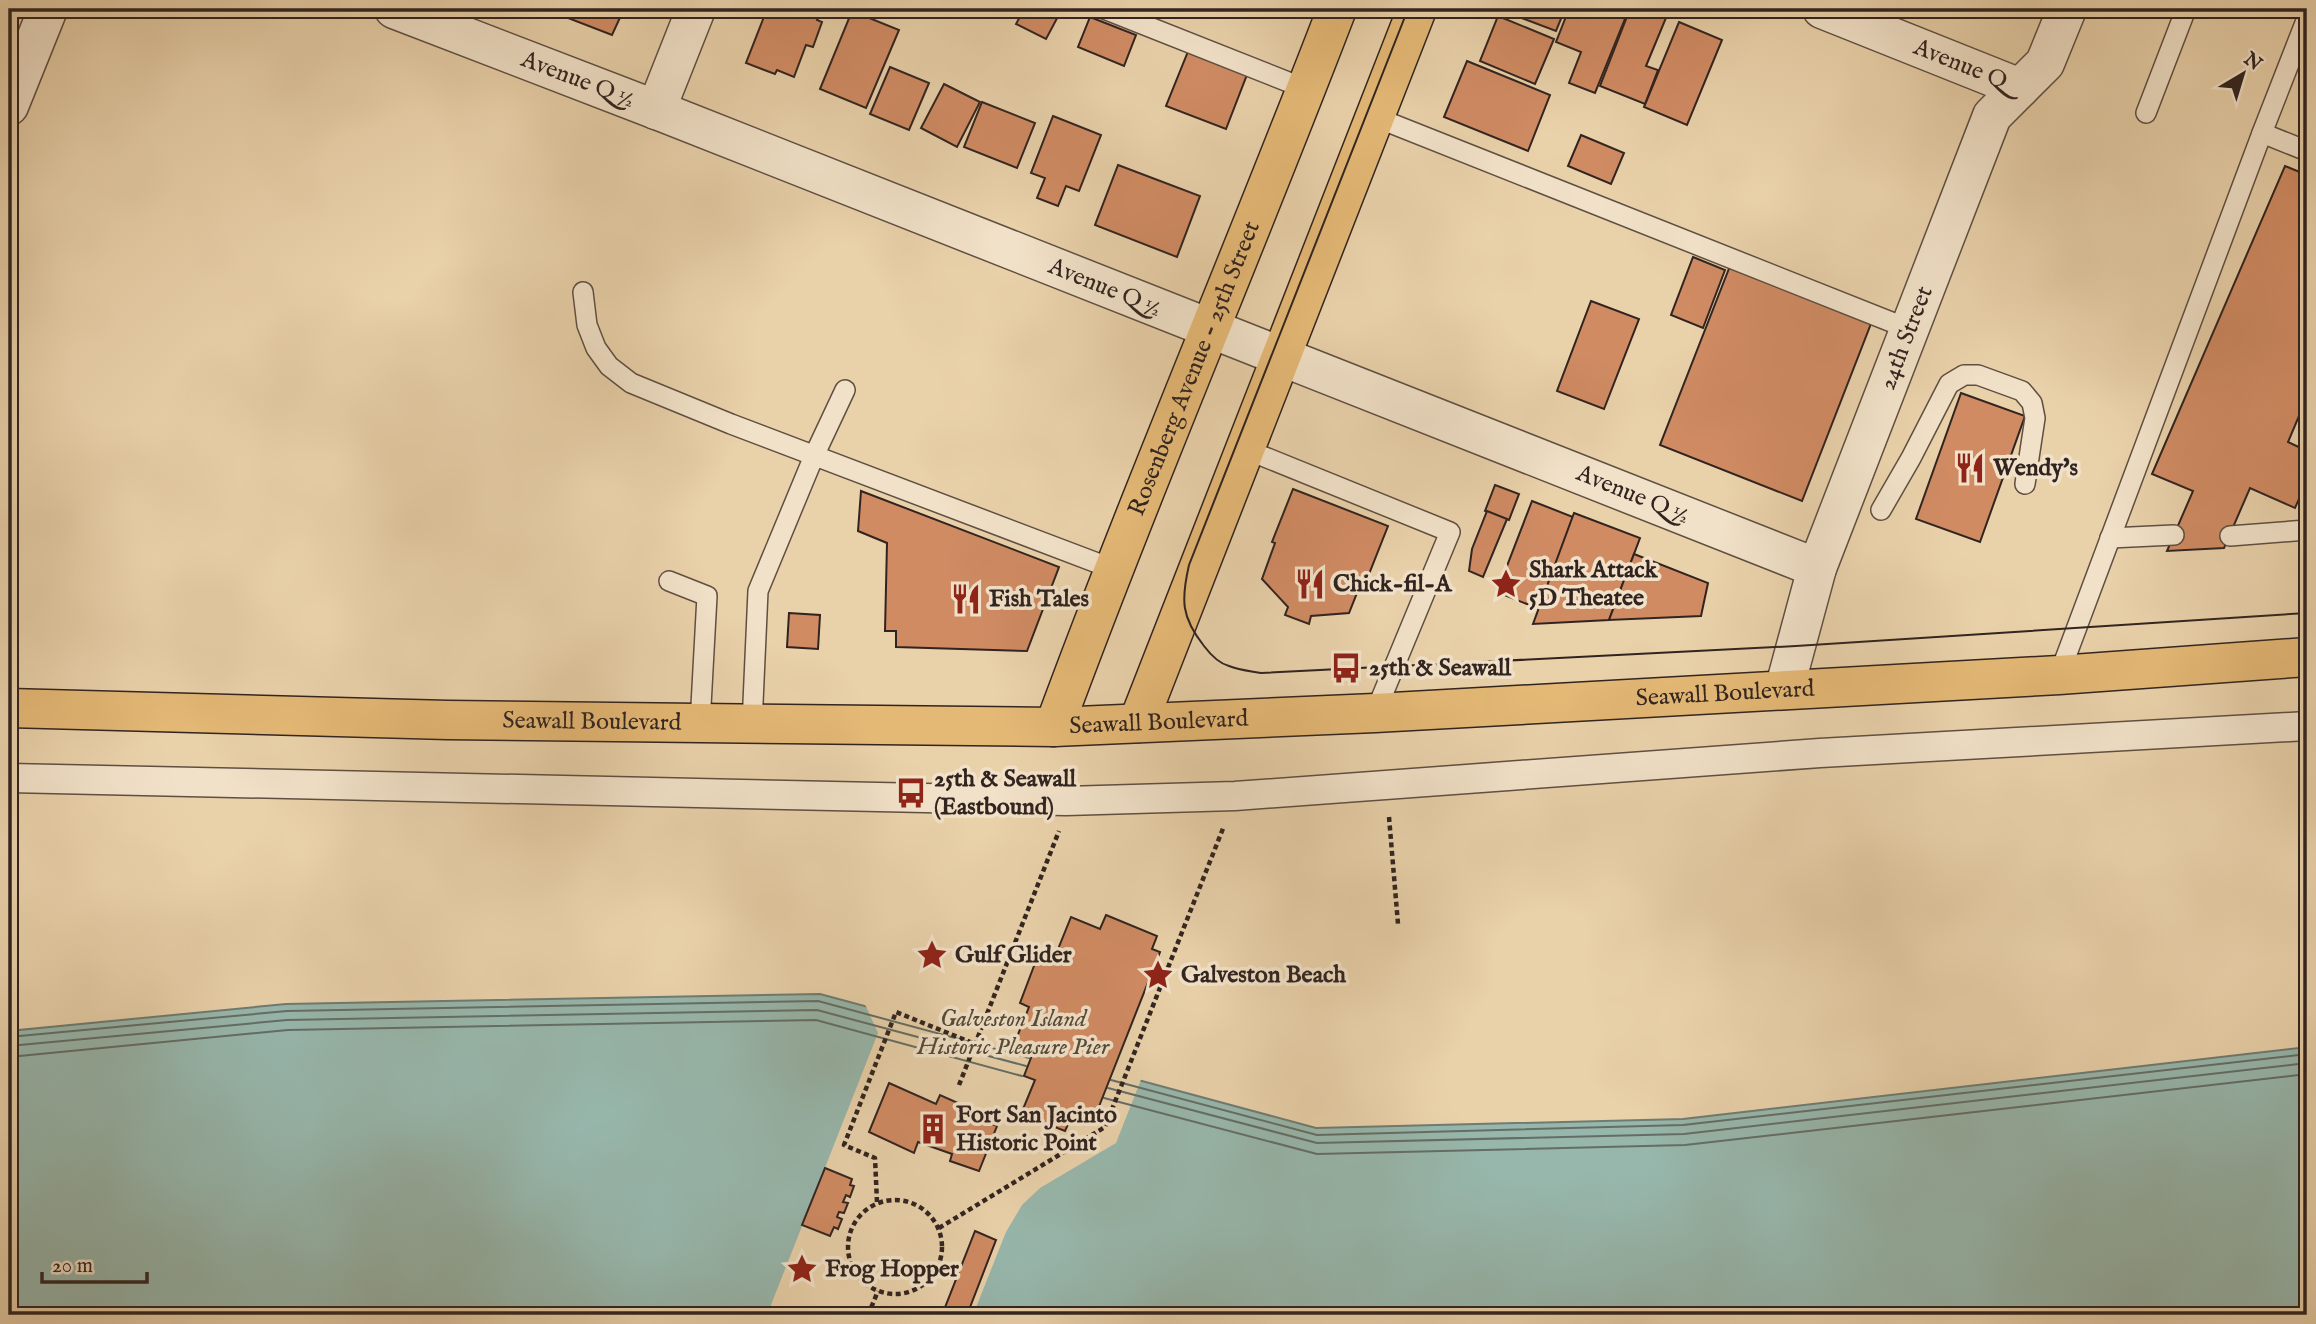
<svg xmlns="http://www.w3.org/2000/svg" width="2316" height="1324" font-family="'IM FELL English',serif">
  <rect width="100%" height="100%" fill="#e9d1aa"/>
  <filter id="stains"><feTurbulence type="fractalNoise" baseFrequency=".00286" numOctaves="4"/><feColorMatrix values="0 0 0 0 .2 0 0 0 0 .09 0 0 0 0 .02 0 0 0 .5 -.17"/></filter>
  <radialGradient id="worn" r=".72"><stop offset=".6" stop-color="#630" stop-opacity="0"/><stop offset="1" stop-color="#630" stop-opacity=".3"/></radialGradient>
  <!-- water -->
  <path fill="#97b7ac" stroke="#6e7c74" stroke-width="2" d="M820 994 1316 1128 1683 1119 2307 1047V1315H9V1031L286 1004Z"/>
  <!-- pier -->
  <path fill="#e9d1aa" d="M864 1002 1142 1077 1116 1143 1040 1188 1022 1205 1006 1232 973 1315H767L878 1033Z"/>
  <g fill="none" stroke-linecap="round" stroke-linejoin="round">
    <!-- shore -->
    <g stroke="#646e66" stroke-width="2">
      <path d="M9 1037 287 1011 818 1001 1029 1058"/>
      <path d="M9 1046 287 1020 817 1010 1026 1066"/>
      <path d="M9 1057 288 1030 816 1020 1022 1076"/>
      <path d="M1111 1080 1317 1135 1683 1125 2307 1054"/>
      <path d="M1108 1088 1317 1143 1684 1134 2307 1063"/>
      <path d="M1104 1098 1317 1154 1685 1145 2307 1074"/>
    </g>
  </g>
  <!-- building -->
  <g fill="#d08b63" stroke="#312420" stroke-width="2">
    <path d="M557 9H624L612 35 555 13Z"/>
    <path d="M767 9H822L817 20 822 22 813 47 806 45 794 77 777 70 775 74 746 63Z"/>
    <path d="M1024 9H1062L1046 39 1016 24Z"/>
    <path d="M1498 9H1565L1556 31Z"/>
    <path d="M1569 9H1629L1595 93 1569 83 1581 52 1556 42Z"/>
    <path d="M1630 9H1658L1668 13 1646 66 1658 70 1645 104 1600 86Z"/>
    <path d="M852 11 899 30 866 108 820 89Z"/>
    <path d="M1498 16 1554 39 1535 84 1480 61Z"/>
    <path d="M1090 17 1136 35 1124 66 1078 47Z"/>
    <path d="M1679 22 1722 40 1687 125 1644 107Z"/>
    <path d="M1189 49 1248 72 1226 129 1166 106Z"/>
    <path d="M1467 61 1550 95 1528 151 1444 117Z"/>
    <path d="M890 67 929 83 909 130 870 114Z"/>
    <path d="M944 84 980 102 957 147 921 128Z"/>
    <path d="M982 102 1035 123 1017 168 964 147Z"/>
    <path d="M1053 116 1101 135 1079 191 1066 186 1058 206 1037 198 1045 178 1031 173Z"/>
    <path d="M1581 135 1624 153 1611 184 1568 166Z"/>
    <path d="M1118 165 1200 196 1177 257 1095 225Z"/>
    <path d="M2285 166 2307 175V397L2288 442 2307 451V481L2295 508 2250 488 2224 548 2167 551 2193 491 2152 474Z"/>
    <path d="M1693 257 1725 270 1703 328 1671 315Z"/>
    <path d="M1730 266 1872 321 1802 501 1660 445Z"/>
    <path d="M1591 301 1639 319 1604 409 1557 391Z"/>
    <path d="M1961 393 2025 416 1980 542 1916 519Z"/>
    <path d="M1495 485 1519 494 1509 520 1485 511Z"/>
    <path d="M1293 489 1388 526 1367 579 1363 578 1349 613 1311 616 1309 624 1285 615 1288 607 1262 579 1275 543 1272 542Z"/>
    <path d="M861 491 1059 567 1027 651 896 647V631H885L887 543 858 531Z"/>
    <path d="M1532 501 1573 517 1539 609 1497 592Z"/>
    <path d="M1487 511 1507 519 1483 577 1469 571 1472 549Z"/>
    <path d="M1574 513 1640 538 1609 620 1533 624Z"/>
    <path d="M1634 554 1708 583 1701 616 1609 620Z"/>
    <path d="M789 613 820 615 818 649 787 647Z"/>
    <path d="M1106 915 1157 936 1152 949 1160 952 1096 1114 1084 1125 1070 1120 1065 1131 1021 1114 1035 1080 1024 1076 1034 1050 1015 1042 1029 1007 1020 1003 1037 958 1052 964 1071 917 1100 929Z"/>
    <path d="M889 1083 936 1104 940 1095 967 1107 971 1115 997 1126 979 1171 950 1161 952 1154 918 1142 914 1153 869 1132Z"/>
    <path d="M825 1168 852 1179 850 1185 854 1186 850 1197 846 1195 843 1202 848 1203 844 1213 839 1212 837 1217 842 1219 838 1229 834 1227 830 1236 802 1225Z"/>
    <path d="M975 1231 996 1240 967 1315H957L944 1310Z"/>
  </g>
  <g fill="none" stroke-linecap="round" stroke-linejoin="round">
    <!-- service casing -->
    <g stroke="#5f4f42" stroke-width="22">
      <g id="service">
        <path d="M1104 9 1306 89"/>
        <path d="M2146 113 2186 9"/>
        <path d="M1375 117 1909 329"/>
        <path d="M2262 133 2307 18"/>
        <path d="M583 292 587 325 596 348 609 366 631 383 731 424 1113 569"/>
        <path d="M1245 449 1450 532 1375 713"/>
        <path d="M1881 510 1911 458 1949 384 1964 375H1978L2022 391 2032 403 2035 418 2025 484"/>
        <path d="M2230 536 2307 530"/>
        <path d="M2110 538 2174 535"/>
        <path d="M669 581 707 596 700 724"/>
        <path d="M2059 675 2262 133 2307 151"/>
        <path d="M752 725 758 591 814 456 845 390"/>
      </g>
    </g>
    <!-- pedestrian casing -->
    <g stroke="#5f4f42" stroke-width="31">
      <path id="pedestrian" d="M9 778 1066 801 1235 796 1820 753 2307 726"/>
    </g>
    <!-- minor casing -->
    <g stroke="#5f4f42" stroke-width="41">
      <g id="minor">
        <path d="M394 9 667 114 1817 568"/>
        <path id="s1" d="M1822 9 2020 88"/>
        <path d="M656 110 696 9"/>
        <path id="s2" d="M1784 690 1817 568 1992 116 2045 63 2067 9"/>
      </g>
    </g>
    <!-- tertiary casing -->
    <g stroke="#5f4f42" stroke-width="41">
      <path id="tertiary" d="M9 106 48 9"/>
    </g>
    <!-- primary casing -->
    <g stroke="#312420" stroke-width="41">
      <g id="primary">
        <path id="s3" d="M9 708 448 720 1054 727 1375 713 2059 675 2307 657"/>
        <path d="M1138 723 1417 9"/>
        <path id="s4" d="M1054 727C1143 486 1245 249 1337 9"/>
      </g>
    </g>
    <!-- path -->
    <g stroke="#312420" stroke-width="4.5" stroke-dasharray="5 3.5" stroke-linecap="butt">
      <path d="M1389 817 1398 924"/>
      <path d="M959 1085 1059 831"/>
      <circle cx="895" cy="1247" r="47"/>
      <path d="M877 1202 875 1158 844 1145 896 1012 975 1044"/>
      <path d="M939 1228 1105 1127 1224 826"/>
      <path d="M868 1315 878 1291"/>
    </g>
    <!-- service -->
    <use href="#service" stroke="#f1e1c8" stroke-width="19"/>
    <!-- pedestrian -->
    <use href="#pedestrian" stroke="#f1e1c8" stroke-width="28"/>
    <!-- minor -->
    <use href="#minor" stroke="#f1e1c8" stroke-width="38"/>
    <!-- tertiary -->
    <use href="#tertiary" stroke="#f1e1c8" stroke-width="38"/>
    <!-- primary -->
    <use href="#primary" stroke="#e4b875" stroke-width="38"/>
    <!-- tram -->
    <path stroke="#312420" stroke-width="2" d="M1408 9 1189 565C1181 600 1181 617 1204 646 1210 654 1218 663 1229 666 1239 670 1250 671 1261 673L1796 646 2307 613"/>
  </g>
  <!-- icons -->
  <defs>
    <g id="restaurant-bare" transform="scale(2.415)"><path d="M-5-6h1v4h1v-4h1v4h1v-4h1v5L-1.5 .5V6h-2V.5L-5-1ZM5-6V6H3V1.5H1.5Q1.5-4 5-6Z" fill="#8f2418" stroke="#f1e1c8" stroke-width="2.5" paint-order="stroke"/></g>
    <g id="sight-bare" transform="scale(2.415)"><path d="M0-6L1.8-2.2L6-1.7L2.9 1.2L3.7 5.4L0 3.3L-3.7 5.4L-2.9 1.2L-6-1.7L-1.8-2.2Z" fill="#8f2418" stroke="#f1e1c8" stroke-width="2.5" paint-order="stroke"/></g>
    <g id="bus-bare" transform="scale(2.415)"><path d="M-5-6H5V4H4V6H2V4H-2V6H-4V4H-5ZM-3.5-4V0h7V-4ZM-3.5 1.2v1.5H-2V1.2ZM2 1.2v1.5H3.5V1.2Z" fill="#8f2418" stroke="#f1e1c8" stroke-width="2.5" paint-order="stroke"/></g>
    <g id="building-bare" transform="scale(2.415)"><path d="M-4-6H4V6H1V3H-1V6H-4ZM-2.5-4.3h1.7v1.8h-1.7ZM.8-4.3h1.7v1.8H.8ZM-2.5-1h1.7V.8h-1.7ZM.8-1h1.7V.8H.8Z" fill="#8f2418" stroke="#f1e1c8" stroke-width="2.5" paint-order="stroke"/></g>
  </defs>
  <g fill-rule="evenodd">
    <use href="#restaurant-bare" x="1970" y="468"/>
    <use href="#restaurant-bare" x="1310" y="584"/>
    <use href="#sight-bare" x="1506" y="584"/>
    <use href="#restaurant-bare" x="966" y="599"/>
    <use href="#bus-bare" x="1346" y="668"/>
    <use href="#bus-bare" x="911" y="793"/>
    <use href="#sight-bare" x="932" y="955"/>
    <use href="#sight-bare" x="1158" y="975"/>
    <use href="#building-bare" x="933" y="1129"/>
    <use href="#sight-bare" x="802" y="1269"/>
  </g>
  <g text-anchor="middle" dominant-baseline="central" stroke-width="7" stroke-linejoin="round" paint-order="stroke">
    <!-- street labels -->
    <g font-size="24" fill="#312420" stroke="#f1e1c8">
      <text stroke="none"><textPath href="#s1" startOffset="149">Avenue Q</textPath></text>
      <text transform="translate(578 80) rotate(21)">Avenue Q ½</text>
      <text transform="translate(1105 288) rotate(22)">Avenue Q ½</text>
      <text stroke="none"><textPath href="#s2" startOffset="373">24th Street</textPath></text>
      <text stroke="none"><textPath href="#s4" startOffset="385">Rosenberg Avenue - 25th Street</textPath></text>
      <text transform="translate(1633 495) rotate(22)">Avenue Q ½</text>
      <text stroke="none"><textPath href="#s3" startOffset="1717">Seawall Boulevard</textPath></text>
      <text stroke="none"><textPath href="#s3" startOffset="583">Seawall Boulevard</textPath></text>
      <text stroke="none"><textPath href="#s3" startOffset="1150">Seawall Boulevard</textPath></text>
    </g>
    <!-- poi labels -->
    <g font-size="24" font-weight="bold" fill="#312420" stroke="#f1e1c8" text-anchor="start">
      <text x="1993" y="468">Wendy's</text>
      <text x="1529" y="570">Shark Attack<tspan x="1529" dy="28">5D Theatee</tspan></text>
      <text x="1333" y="584">Chick-fil-A</text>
      <text x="989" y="599">Fish Tales</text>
      <text x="1369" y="668">25th &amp; Seawall</text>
      <text x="934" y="779">25th &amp; Seawall<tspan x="934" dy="28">(Eastbound)</tspan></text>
      <text x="955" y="955">Gulf Glider</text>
      <text x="1181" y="975">Galveston Beach</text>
      <text x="956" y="1115">Fort San Jacinto<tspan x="956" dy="28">Historic Point</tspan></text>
      <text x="825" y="1269">Frog Hopper</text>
    </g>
    <!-- park labels -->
    <g font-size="24" font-style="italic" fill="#544a39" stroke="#f1e1c8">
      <text x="1013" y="1019">Galveston Island<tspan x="1013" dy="28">Historic Pleasure Pier</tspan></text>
    </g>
  </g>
  <!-- margin -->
  <rect width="2316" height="1324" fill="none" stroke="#e9d1aa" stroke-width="35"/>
  <rect x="10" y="10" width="2295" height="1303" fill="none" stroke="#312420" stroke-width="3.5"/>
  <rect x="18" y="18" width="2281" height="1289" fill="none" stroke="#312420" stroke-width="2"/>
  <!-- north arrow -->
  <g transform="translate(2243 74) rotate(38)" stroke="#f1e1c8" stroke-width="5" paint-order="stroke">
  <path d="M0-5L12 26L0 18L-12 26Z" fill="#312420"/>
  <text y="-10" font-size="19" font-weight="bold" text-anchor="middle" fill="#312420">N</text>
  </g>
  <!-- scale -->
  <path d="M42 1272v10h105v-10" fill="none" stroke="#312420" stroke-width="3.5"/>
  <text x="52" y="1272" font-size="21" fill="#312420" stroke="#f1e1c8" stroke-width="5" paint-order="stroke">20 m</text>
  <rect width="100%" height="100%" filter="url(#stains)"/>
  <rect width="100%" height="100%" fill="url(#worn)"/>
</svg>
